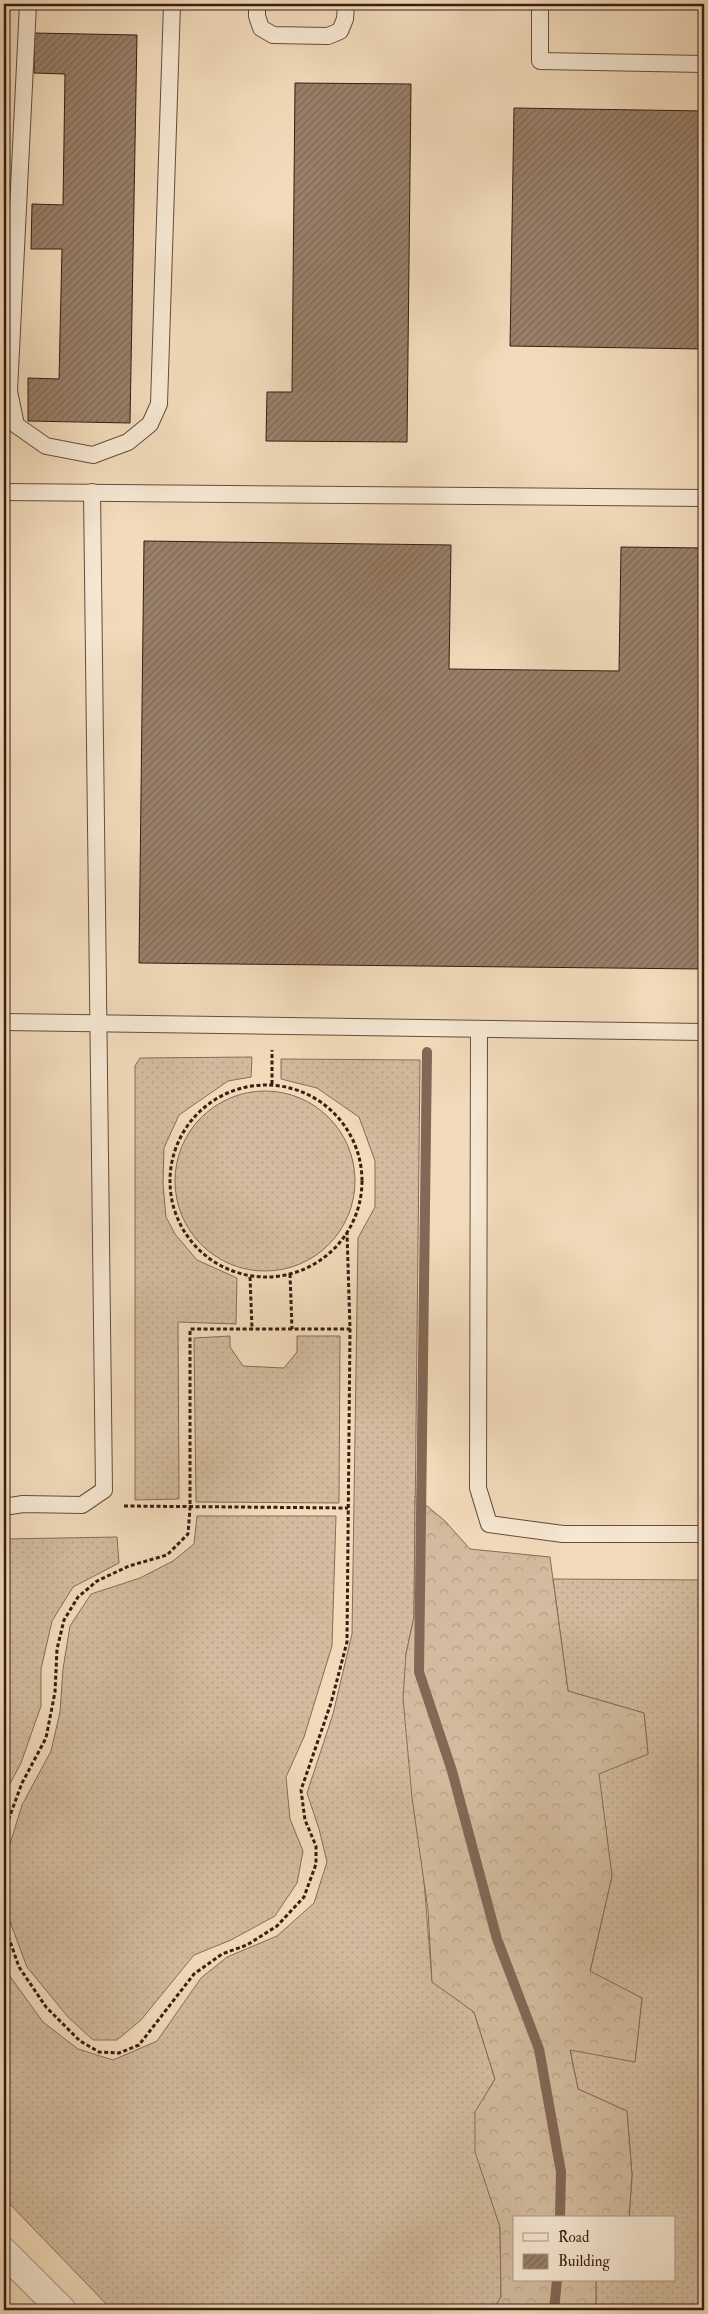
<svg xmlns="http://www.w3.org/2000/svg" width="708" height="2314" font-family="'IM FELL Double Pica',serif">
  <defs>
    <pattern id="grass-dots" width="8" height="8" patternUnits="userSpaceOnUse" patternTransform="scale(1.25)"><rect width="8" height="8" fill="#d2bb9e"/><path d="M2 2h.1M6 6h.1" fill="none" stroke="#b5a087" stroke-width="1.8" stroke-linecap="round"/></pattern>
    <pattern id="forest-crowns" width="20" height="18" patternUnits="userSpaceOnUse" patternTransform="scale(1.25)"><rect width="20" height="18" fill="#d2bb9e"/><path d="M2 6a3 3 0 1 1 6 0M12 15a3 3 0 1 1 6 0" fill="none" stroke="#b5a087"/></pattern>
    <pattern id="building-hatch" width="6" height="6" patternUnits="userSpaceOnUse" patternTransform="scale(1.25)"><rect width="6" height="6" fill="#99806a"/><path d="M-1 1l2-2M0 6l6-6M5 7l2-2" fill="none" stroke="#7e6856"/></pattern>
  </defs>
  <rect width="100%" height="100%" fill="#f2dbbb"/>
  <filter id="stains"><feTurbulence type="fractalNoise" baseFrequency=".004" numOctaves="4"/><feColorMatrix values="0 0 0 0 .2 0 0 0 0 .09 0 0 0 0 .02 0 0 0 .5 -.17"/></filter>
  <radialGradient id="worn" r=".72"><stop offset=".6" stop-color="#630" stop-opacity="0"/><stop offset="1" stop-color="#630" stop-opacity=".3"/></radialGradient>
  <!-- grass -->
  <g fill="url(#grass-dots)" stroke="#856c58">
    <path d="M252 1057 251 1077 228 1081 179 1115 164 1148 163 1184 166 1217 175 1234 197 1260 237 1278 236 1324 178 1322 179 1499 135 1500V1066L140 1058Z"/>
    <path d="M281 1059 420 1060 414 1617 406 1654 432 1981 474 2012 495 2079 475 2113 485 2181 500 2227 501 2297 493 2310H112L4 2198V1968L43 2022 78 2049 113 2060 157 2041 201 1978 227 1957 277 1936 314 1903 327 1862 319 1829 307 1793 333 1714 352 1634 358 1238 375 1207V1161L359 1117 317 1088 281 1079Z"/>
    <circle cx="265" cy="1181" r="90"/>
    <path d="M230 1336V1347L243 1366 284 1368 297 1352V1336H340L339 1503 196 1502 194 1338Z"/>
    <path d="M197 1516H336L332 1646 304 1737 286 1777 290 1819 303 1851 297 1883 275 1916 231 1940 194 1955 141 2020 117 2040H93L68 2017 27 1967 9 1919 5 1860 22 1805 51 1751 60 1712 63 1669 70 1626 91 1594 140 1578 173 1561 194 1544Z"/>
    <path d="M117 1537 119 1563 73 1587 52 1621 41 1669V1706L21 1763 4 1795V1539Z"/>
    <path d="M553 1579 704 1580V2310H596V2280H674V2218H629L632 2175 627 2111 578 2089 570 2049 635 2061 642 1998 590 1972 612 1876 598 1773 648 1754 644 1713 568 1691Z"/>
  </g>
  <!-- forest -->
  <path fill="url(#forest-crowns)" stroke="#856c58" d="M415 1496 445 1521 470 1549 550 1557 568 1691 644 1713 648 1754 599 1774 612 1876 590 1971 642 1998 635 2062 570 2050 578 2089 627 2111 632 2175 629 2218H514V2280H596V2310H493L501 2297 500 2227 475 2152V2112L495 2079 474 2012 432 1982 428 1910 412 1798 403 1698 406 1654 414 1617Z"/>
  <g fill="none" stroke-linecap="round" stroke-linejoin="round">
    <!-- stream -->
    <g stroke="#826855" stroke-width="10">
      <path d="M427 1052 419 1672 452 1771 497 1939 539 2049 561 2172 560 2218"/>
      <path d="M554 2310 557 2280"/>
    </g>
  </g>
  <!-- building -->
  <g fill="url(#building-hatch)" stroke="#381d12">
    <path d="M34 33 137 35 130 423 28 421V378L59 379 62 249H31L32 204 63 205 65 74 34 73Z"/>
    <path d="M295 83 411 84 407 442 266 441 267 392H292Z"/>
    <path d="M514 108 704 111V349L510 346Z"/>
    <path d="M144 541 451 545 449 669 619 671 621 547 704 548V969L139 963Z"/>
  </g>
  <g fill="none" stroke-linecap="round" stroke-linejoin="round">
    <!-- service casing -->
    <g stroke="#664c3c" stroke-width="18">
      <g id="service">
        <path d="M28 4 9 391 16 425 46 446 93 455 128 442 150 424 159 404 172 4"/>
        <path d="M257 4V16L261 28 273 35 328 36 340 31 345 19 346 4"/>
        <path d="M540 4V61L704 64"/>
        <path d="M4 492 704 498"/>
        <path d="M4 1022 704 1032"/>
        <path d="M479 1029 478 1488 489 1524 563 1534H704"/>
        <path d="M4 1507 23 1504 82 1505 104 1490 92 492"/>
      </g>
    </g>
    <!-- minor casing -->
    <g stroke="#664c3c" stroke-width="29">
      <path id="minor" d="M4 2252 62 2310"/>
    </g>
    <!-- path -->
    <g stroke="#381d12" stroke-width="3" stroke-dasharray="4 2.5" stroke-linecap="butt">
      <path d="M272 1084V1050"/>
      <circle cx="266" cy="1181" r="96"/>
      <path d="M290 1274 292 1329"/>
      <path d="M250 1277 252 1328"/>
      <path d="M124 1506 348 1508"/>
      <path d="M4 1832 22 1783 46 1738 55 1692 57 1649 64 1620 78 1597 97 1581 129 1566 167 1555 188 1534 190 1508V1329H350"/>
      <path d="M4 1924 19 1967 46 2007 80 2041 99 2052 119 2053 139 2045 194 1974 222 1954 247 1945 277 1926 304 1897 316 1864V1846L305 1820 301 1790 331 1703 347 1642 350 1329 347 1233"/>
    </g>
    <!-- service -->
    <use href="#service" stroke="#f7e8d3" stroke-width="16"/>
    <!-- minor -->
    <use href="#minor" stroke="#f7e8d3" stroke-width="28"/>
  </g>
  <!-- margin -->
  <rect width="708" height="2314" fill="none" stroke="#f2dbbb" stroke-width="20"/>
  <rect x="5" y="5" width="698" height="2304" fill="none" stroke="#381d12" stroke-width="2.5"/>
  <rect x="10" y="10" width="688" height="2294" fill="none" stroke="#381d12"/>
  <!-- legend -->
  <rect x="513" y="2216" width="162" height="65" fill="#f7e8d3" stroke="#ab9786"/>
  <rect x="523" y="2233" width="25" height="8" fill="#f7e8d3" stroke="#ab9786"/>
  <text x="558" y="2242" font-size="15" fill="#381d12">Road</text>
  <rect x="523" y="2254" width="25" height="15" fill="url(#building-hatch)" stroke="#ab9786"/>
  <text x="558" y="2266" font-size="15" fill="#381d12">Building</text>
  <rect width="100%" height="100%" filter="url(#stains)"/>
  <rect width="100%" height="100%" fill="url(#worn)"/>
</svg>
